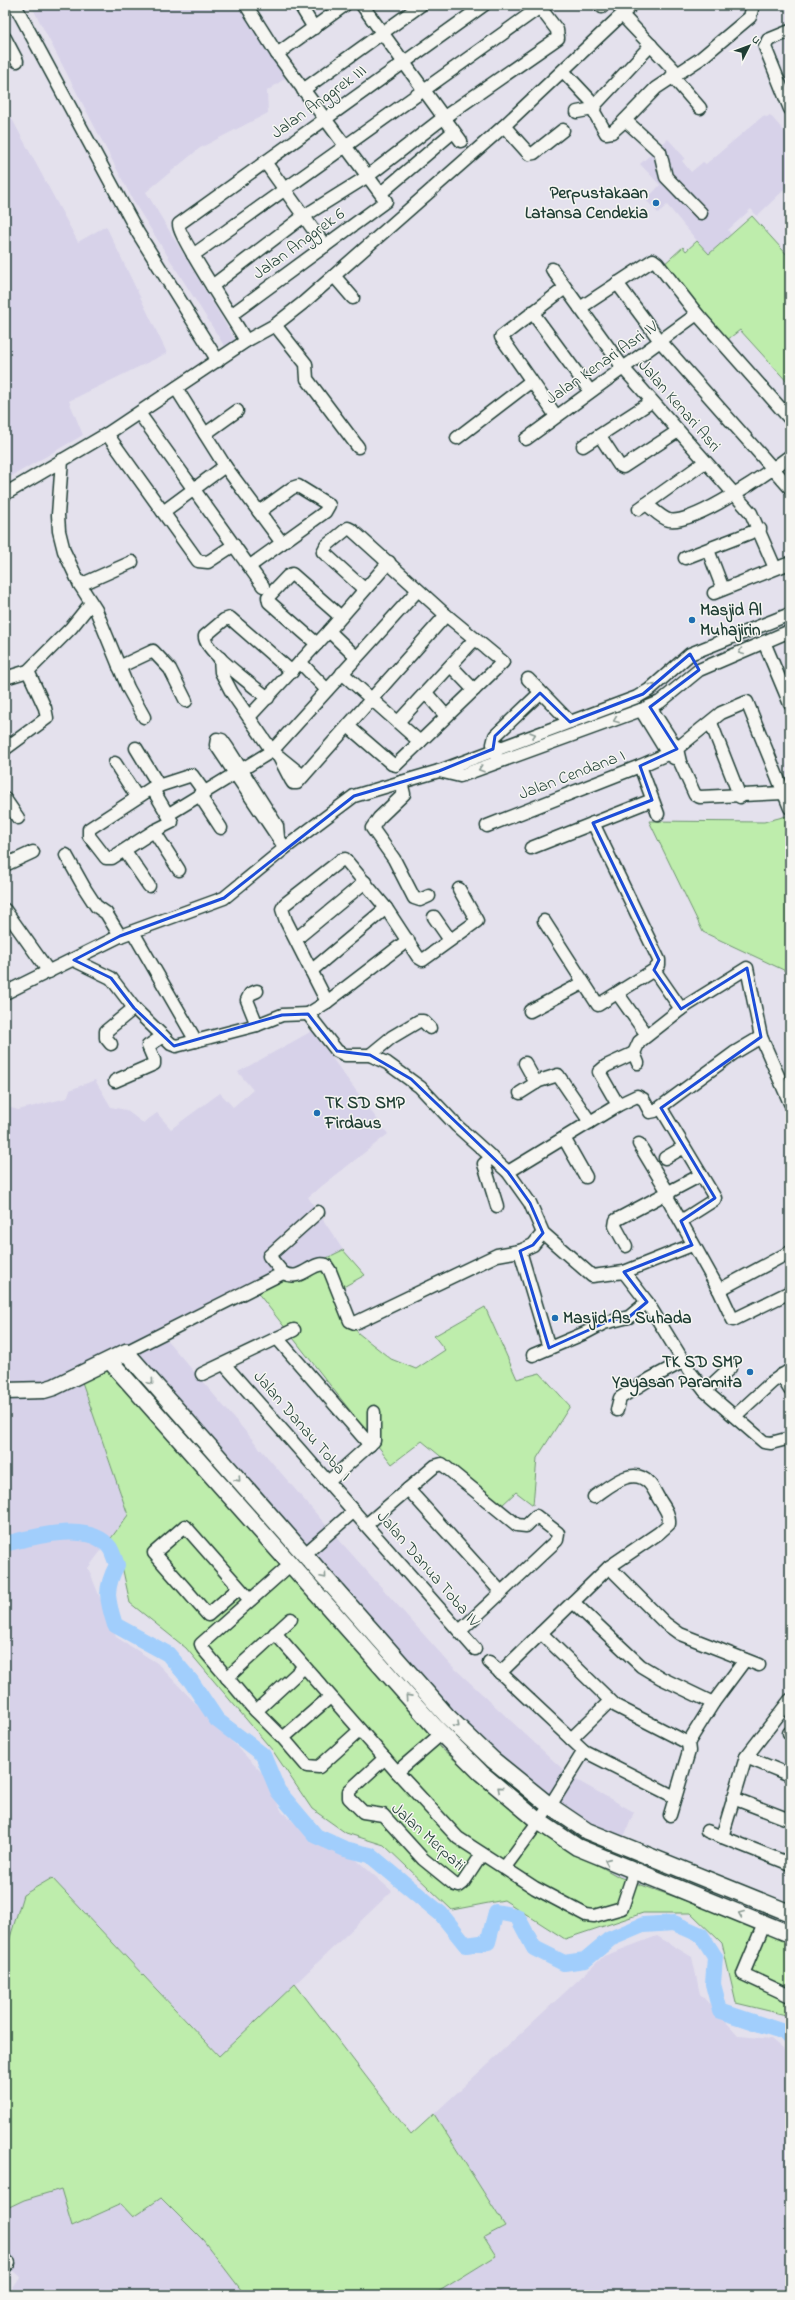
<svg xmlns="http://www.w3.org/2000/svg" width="795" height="2300" font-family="'Indie Flower',sans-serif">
  <rect width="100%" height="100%" fill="#e4e1ed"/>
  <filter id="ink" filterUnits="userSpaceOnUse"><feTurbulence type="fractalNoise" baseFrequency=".025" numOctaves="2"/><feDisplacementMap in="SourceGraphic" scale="8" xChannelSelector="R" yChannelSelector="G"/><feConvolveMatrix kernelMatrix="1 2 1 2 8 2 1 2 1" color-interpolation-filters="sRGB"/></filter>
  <g filter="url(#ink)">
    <!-- built -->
    <g fill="#d7d2e9">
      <path d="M31 5H237L287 77 267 91 268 113 200 148 146 192 235 340 225 347 135 204Z"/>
      <path d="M5 106 78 242 106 226 167 353 69 401 83 435 5 480Z"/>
      <path d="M770 115 790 138V184L757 216 751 209 728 230 731 235 709 255 667 205 658 213 646 200 660 185 640 164 668 139 685 158 682 161 691 172 703 162 706 164 763 116 767 117Z"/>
      <path d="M312 1031 388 1134 308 1197 343 1250 165 1338 331 1531 451 1665 571 1777 634 1812 622 1842 790 1910V1943L731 1917 619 1877 531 1827 441 1748 81 1379 128 1515 88 1568 116 1637 157 1663 263 1774 282 1812 325 1849 352 1856 392 1891 220 2056 52 1878 23 1895 5 1954V1106L18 1110 67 1098 70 1090 95 1080 111 1107 126 1110 143 1123 157 1113 171 1129 220 1093 233 1107 253 1090 238 1072Z"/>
      <path d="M657 1936 692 1957 700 1994 739 2036 771 2039 790 2055V2295H433L496 2256 484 2237 505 2226 434 2114 604 1956Z"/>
      <path d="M61 2189 73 2226 122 2204 133 2217 160 2198 203 2240 245 2295H8L20 2277 5 2264V2209L24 2200Z"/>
    </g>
    <!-- green -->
    <g fill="#beedac" stroke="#6e9570">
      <path d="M752 216 790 258V385L740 330 723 343 661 267 683 247 686 251 697 241 709 254Z"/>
      <path d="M790 815V973L703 932 649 821 764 822Z"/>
      <path d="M343 1250 365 1275 336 1291 358 1333 391 1359 416 1369 445 1350 434 1336 485 1307 517 1379 540 1373 570 1406 537 1458 533 1505 516 1492 501 1506 422 1441 392 1464 257 1292Z"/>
      <path d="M111 1364 441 1748 531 1827 619 1877 731 1917 790 1943V2016L736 2003 722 1943 691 1913H643L565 1939 504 1900 452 1910 384 1845 346 1833 312 1809 273 1751 186 1648 130 1603 119 1552 109 1541 128 1515 81 1379Z"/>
      <path d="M52 1878 219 2056 295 1984 411 2135 434 2114 505 2226 484 2237 496 2256 433 2295H245L203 2240 161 2198 133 2217 121 2204 72 2226 61 2189 24 2200 5 2209V1954L23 1895Z"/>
    </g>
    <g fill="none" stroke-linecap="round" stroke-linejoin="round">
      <!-- river -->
      <path stroke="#a1cefc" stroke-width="16" d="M5 1544C32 1537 90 1520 110 1548 113 1553 115 1560 117 1565 104 1589 107 1600 115 1625L168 1654 191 1681 217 1720 263 1755 278 1791 316 1836 345 1849 370 1855 441 1914 466 1945 488 1942 496 1912 517 1916 534 1948 564 1963 585 1960 610 1939 643 1925 674 1923 701 1935 715 1957 713 1984 720 2011 784 2032 790 2037"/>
      <!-- minor casing -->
      <g stroke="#1f3d34" stroke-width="15">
        <g id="minor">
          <path d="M15 5 138 233 218 361"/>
          <path d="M300 5 314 28"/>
          <path d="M362 5 461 141"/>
          <path d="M600 5 602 7"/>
          <path d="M622 15 677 73"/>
          <path d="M790 31 768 40 765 47 790 109"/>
          <path d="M5 38 17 61"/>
          <path d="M651 45 595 105 594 112 606 133 612 132 621 124 656 88 700 59 750 17 753 5"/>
          <path d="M277 54 345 5"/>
          <path d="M563 71 595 105"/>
          <path d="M672 76 700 108"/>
          <path d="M303 90 421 5"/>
          <path d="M577 112 593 109"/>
          <path d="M625 120 660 152 666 177 701 213"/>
          <path d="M504 126 529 154 534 153 563 130"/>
          <path d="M265 162 325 246"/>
          <path d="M381 193 453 132"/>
          <path d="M193 255 540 7"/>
          <path d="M552 269 624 369 751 513 775 568"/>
          <path d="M335 277 353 298"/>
          <path d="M617 283 661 342 790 488"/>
          <path d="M212 286 304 216 368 176 443 118 558 38 557 30 538 5"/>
          <path d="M580 308 653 260 657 263 697 314 790 419"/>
          <path d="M532 312 590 391"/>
          <path d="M231 315 386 201 277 54 246 5"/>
          <path d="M275 325 306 364 307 379 358 447"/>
          <path d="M246 341C238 326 176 233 179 224L484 5"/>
          <path d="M176 388 225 466 282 543"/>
          <path d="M139 413 263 586"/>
          <path d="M556 416 501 337 565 288"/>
          <path d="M107 434 198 561 208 562 234 545"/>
          <path d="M205 434 237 411"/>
          <path d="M600 436 619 465 623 467 678 431"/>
          <path d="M457 438 530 382"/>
          <path d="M526 439 697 314"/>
          <path d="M583 446 651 402"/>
          <path d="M62 460 58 515 59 531 64 551 80 585 96 610 128 688 144 717"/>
          <path d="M5 494 107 434 246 341 275 325 303 303 504 126 632 5"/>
          <path d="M646 504C652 508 661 518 669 520 694 525 769 472 790 456"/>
          <path d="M639 509 705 462"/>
          <path d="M163 512 225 466"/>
          <path d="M708 550 723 589"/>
          <path d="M685 558 760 529"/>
          <path d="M250 566 325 512 329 505 298 486 292 488 259 512"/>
          <path d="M80 585 132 562"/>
          <path d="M714 593 790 563"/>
          <path d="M329 631 356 657"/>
          <path d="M764 642 790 704"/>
          <path d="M317 644 269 602 268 597 288 576 292 574 341 617"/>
          <path d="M220 658 221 672 232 693 272 751 303 776"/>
          <path d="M300 662 327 690"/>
          <path d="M451 666 474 690"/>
          <path d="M119 667 153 651 170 669 186 701"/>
          <path d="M342 673 420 742"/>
          <path d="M5 678 28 671 71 628 91 603"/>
          <path d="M528 679 570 722"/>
          <path d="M426 693 446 716"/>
          <path d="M268 698C256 688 202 649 205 636L224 620 230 618 292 672"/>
          <path d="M650 707 677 749 680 762 695 795 700 797 784 793"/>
          <path d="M641 710 668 754 674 758"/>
          <path d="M249 717 329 631 389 562"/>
          <path d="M398 722 475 639"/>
          <path d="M711 723 740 797"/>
          <path d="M348 726 392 764 396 765 503 662 446 615 352 530 348 528 326 546 323 552 364 589"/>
          <path d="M136 748 159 786"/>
          <path d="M5 749 47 718 45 708 28 671"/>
          <path d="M496 756 493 744 495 736 540 693"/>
          <path d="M279 757 291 780 293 783H297L446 615"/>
          <path d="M115 763 137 797"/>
          <path d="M640 766 658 814"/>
          <path d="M439 771 460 776 641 710 660 702 699 670 790 631"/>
          <path d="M401 782 404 794 379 818 372 828 394 859 414 898 420 900 429 896"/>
          <path d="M152 788 172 822 154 831 112 858H106L89 836V829L152 788 192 775 205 793"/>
          <path d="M200 796 221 828"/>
          <path d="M5 799 18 818"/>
          <path d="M169 814 272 751 418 590"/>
          <path d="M487 826 640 766 674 751 721 713 747 702 790 808"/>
          <path d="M154 831 179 870"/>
          <path d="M278 837 277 826 227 747 222 740 217 739 216 745 285 848"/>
          <path d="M531 848 652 800"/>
          <path d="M125 851 149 886"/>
          <path d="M66 855 85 889 96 906 106 913 120 936"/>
          <path d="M5 865 33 852"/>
          <path d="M5 910 49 972"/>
          <path d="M434 917 450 940"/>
          <path d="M544 921 598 1005 654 970 659 965V960L593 823"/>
          <path d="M133 932 196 1041"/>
          <path d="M296 939 365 882"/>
          <path d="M74 960 111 978 134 1008 171 1044 176 1046 257 1025 282 1015 308 1014"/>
          <path d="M654 970 681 1009"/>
          <path d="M311 971 386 908"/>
          <path d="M5 993 120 936 224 898 285 848 354 796 439 771 637 697 649 690 690 654 790 614"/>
          <path d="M618 994 647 1035"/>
          <path d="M327 1002 286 921 282 909 285 904 341 860 345 859 386 908 418 957 423 960 477 921 459 889"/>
          <path d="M530 1011 583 983"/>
          <path d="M308 1014 337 1051 345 1055H370L387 1063 420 1087 457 1126 508 1172 530 1203 543 1233 592 1276 624 1272 692 1245"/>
          <path d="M308 1014 327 1002 408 940"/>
          <path d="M257 1025 247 1000 250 994 257 991"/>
          <path d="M111 1044 106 1038V1031L134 1008"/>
          <path d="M370 1055 392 1037 419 1021H423L430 1028"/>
          <path d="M525 1063 536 1083"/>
          <path d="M638 1063 634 1053 639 1042 681 1009 747 968 761 1037 790 1103"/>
          <path d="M115 1081 154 1064V1060L148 1046 163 1036"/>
          <path d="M520 1093 539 1081 558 1075 590 1122"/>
          <path d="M618 1105 599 1072 606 1066 634 1053"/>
          <path d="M661 1108 715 1198 714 1200 681 1221"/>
          <path d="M564 1138 586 1177"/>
          <path d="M639 1144 669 1194"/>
          <path d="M492 1157 484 1164 497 1206"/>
          <path d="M665 1158 684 1147"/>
          <path d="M508 1172 618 1105 637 1096 643 1099 650 1112 655 1111 734 1053 761 1037"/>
          <path d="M666 1195 719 1290 733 1320 790 1292"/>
          <path d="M543 1233 533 1245 520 1251 549 1348"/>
          <path d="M626 1246 615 1226 616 1220 701 1175"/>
          <path d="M624 1272 647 1302 690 1372 705 1391 764 1442 771 1443 790 1438"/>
          <path d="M283 1273C302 1283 312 1260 326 1265L330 1271 350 1321 355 1323 497 1255 520 1251"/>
          <path d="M719 1290 790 1252"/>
          <path d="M277 1338 370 1445"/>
          <path d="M126 1352 283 1273 269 1256 318 1212"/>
          <path d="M533 1355 585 1333 604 1323 629 1317 647 1302"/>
          <path d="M224 1364 475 1649"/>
          <path d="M202 1374 294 1330"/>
          <path d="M781 1375 790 1390"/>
          <path d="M705 1391 730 1368"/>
          <path d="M617 1410 620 1398 650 1379 684 1361"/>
          <path d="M735 1416 772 1382 790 1370"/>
          <path d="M328 1482 374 1441V1412"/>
          <path d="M408 1489 501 1592"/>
          <path d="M366 1525 435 1466 442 1464 517 1525 526 1526 536 1516 558 1533 557 1540 460 1631"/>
          <path d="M305 1554 354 1511"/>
          <path d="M609 1567 665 1623 680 1634 759 1665"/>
          <path d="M239 1588 208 1615 154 1553 185 1526 250 1600"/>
          <path d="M573 1602 641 1666 661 1678 713 1703"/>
          <path d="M275 1633 397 1772 441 1734"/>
          <path d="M541 1633 616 1706 688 1743 689 1751 670 1815"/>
          <path d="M489 1662 584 1751 675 1797"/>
          <path d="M500 1673 609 1567 659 1533 669 1524C670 1514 664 1507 659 1499 656 1494 653 1487 649 1483 632 1465 609 1487 594 1497"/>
          <path d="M227 1678 291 1619"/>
          <path d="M330 1697 283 1738 307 1766 319 1767 360 1730"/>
          <path d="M256 1711 304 1667"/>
          <path d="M789 1733H790"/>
          <path d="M283 1738 251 1706 203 1649 201 1644 290 1565"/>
          <path d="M571 1739 610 1701"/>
          <path d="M688 1743 713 1703 745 1660"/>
          <path d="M746 1757 790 1775"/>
          <path d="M385 1758 349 1791V1798L363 1812 383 1815 423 1859 455 1885 459 1886 463 1883 482 1854"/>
          <path d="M397 1772 458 1838 535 1888 586 1915 594 1916 622 1908 634 1872"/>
          <path d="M733 1798 790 1820"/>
          <path d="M707 1831 790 1864"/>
          <path d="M722 1837 746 1757 790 1700"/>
          <path d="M505 1867 550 1806 584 1751"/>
          <path d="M761 1931 743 1974 790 1996"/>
          <path d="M5 2267 9 2263"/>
        </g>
      </g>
      <!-- major casing -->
      <g stroke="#1f3d34" stroke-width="19">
        <g id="major">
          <path d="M110 1361 435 1727 481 1773 538 1821 577 1847 790 1934"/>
          <path d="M5 1391 44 1390 54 1387 126 1352 447 1716 493 1760 550 1806 587 1831 790 1913"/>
        </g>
      </g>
      <!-- minor -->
      <use href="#minor" stroke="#f6f6f2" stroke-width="12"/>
      <!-- major -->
      <use href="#major" stroke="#f6f6f2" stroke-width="16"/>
    </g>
    <!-- one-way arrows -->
    <defs><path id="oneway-chevron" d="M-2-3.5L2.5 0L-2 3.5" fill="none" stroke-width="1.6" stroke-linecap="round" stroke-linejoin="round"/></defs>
    <g stroke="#8a9a93">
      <use href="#oneway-chevron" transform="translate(741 652) rotate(157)"/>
      <use href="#oneway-chevron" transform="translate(653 686) rotate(-40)"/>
      <use href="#oneway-chevron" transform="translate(616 720) rotate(159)"/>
      <use href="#oneway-chevron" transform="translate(533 735) rotate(-18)"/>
      <use href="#oneway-chevron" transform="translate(481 769) rotate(161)"/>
      <use href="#oneway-chevron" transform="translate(151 1382) rotate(49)"/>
      <use href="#oneway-chevron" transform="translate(238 1479) rotate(48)"/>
      <use href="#oneway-chevron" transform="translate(324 1576) rotate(49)"/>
      <use href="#oneway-chevron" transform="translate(408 1697) rotate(-132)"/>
      <use href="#oneway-chevron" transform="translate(457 1725) rotate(44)"/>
      <use href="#oneway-chevron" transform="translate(500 1789) rotate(-140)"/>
      <use href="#oneway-chevron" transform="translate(607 1861) rotate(-156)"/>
      <use href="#oneway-chevron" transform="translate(741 1914) rotate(-158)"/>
    </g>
  </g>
  <!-- marked area -->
  <path fill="none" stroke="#1d4ed8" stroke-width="3" stroke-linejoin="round" d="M690 654 699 670 650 707 677 749 640 766 652 800 593 823 659 960 654 970 681 1009 747 968 761 1037 661 1108 715 1198 681 1221 692 1245 624 1272 647 1302 629 1317 611 1320 549 1348 520 1251 533 1245 543 1233 530 1203 508 1172 411 1079 370 1055 337 1051 308 1014 282 1015 174 1046 134 1008 111 978 74 960 120 936 224 898 354 796 439 771 493 749 495 736 540 693 570 722 643 694Z"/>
  <!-- markers -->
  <g fill="#1f6fb2" stroke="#f6f6f2" stroke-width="1.5">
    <circle cx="656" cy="203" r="4"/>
    <circle cx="692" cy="620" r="4"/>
    <circle cx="317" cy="1113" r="4"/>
    <circle cx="555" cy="1318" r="4"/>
    <circle cx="750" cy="1372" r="4"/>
  </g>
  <g text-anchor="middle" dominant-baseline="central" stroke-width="3" stroke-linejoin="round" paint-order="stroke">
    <!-- street labels -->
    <g font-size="17" fill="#1f3d34" stroke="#f6f6f2">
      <text transform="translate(319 102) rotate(-36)">Jalan Anggrek III</text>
      <text transform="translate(299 244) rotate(-36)">Jalan Anggrek 6</text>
      <text transform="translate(602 363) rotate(-35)">Jalan Kenari Asri IV</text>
      <text transform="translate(679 406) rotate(49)">Jalan Kenari Asri</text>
      <text transform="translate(572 775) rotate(-21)">Jalan Cendana I</text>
      <text transform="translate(302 1426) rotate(49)">Jalan Danau Toba I</text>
      <text transform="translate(428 1569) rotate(49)">Jalan Danua Toba IV</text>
      <text transform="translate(428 1837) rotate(42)">Jalan Merpati</text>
    </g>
    <!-- poi labels -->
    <g font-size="17" font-weight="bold" fill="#1f3d34" stroke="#f6f6f2" text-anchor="start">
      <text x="648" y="193" text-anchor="end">Perpustakaan<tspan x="648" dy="20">Latansa Cendekia</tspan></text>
      <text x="700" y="610">Masjid Al<tspan x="700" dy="20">Muhajirin</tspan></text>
      <text x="325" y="1103">TK SD SMP<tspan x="325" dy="20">Firdaus</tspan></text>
      <text x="563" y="1318">Masjid As Suhada</text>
      <text x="742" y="1362" text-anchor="end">TK SD SMP<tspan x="742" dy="20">Yayasan Paramita</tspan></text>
    </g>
  </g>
  <!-- margin -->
  <rect width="795" height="2300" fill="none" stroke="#f6f6f2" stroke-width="20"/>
  <rect x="10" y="10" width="775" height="2280" fill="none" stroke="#1f3d34" stroke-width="1.5" filter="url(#ink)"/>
  <!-- north arrow -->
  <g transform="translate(749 46) rotate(48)" stroke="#f6f6f2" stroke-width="3" paint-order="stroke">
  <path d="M0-3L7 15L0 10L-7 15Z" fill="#1f3d34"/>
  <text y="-6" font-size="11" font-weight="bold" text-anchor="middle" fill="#1f3d34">U</text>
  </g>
</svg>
